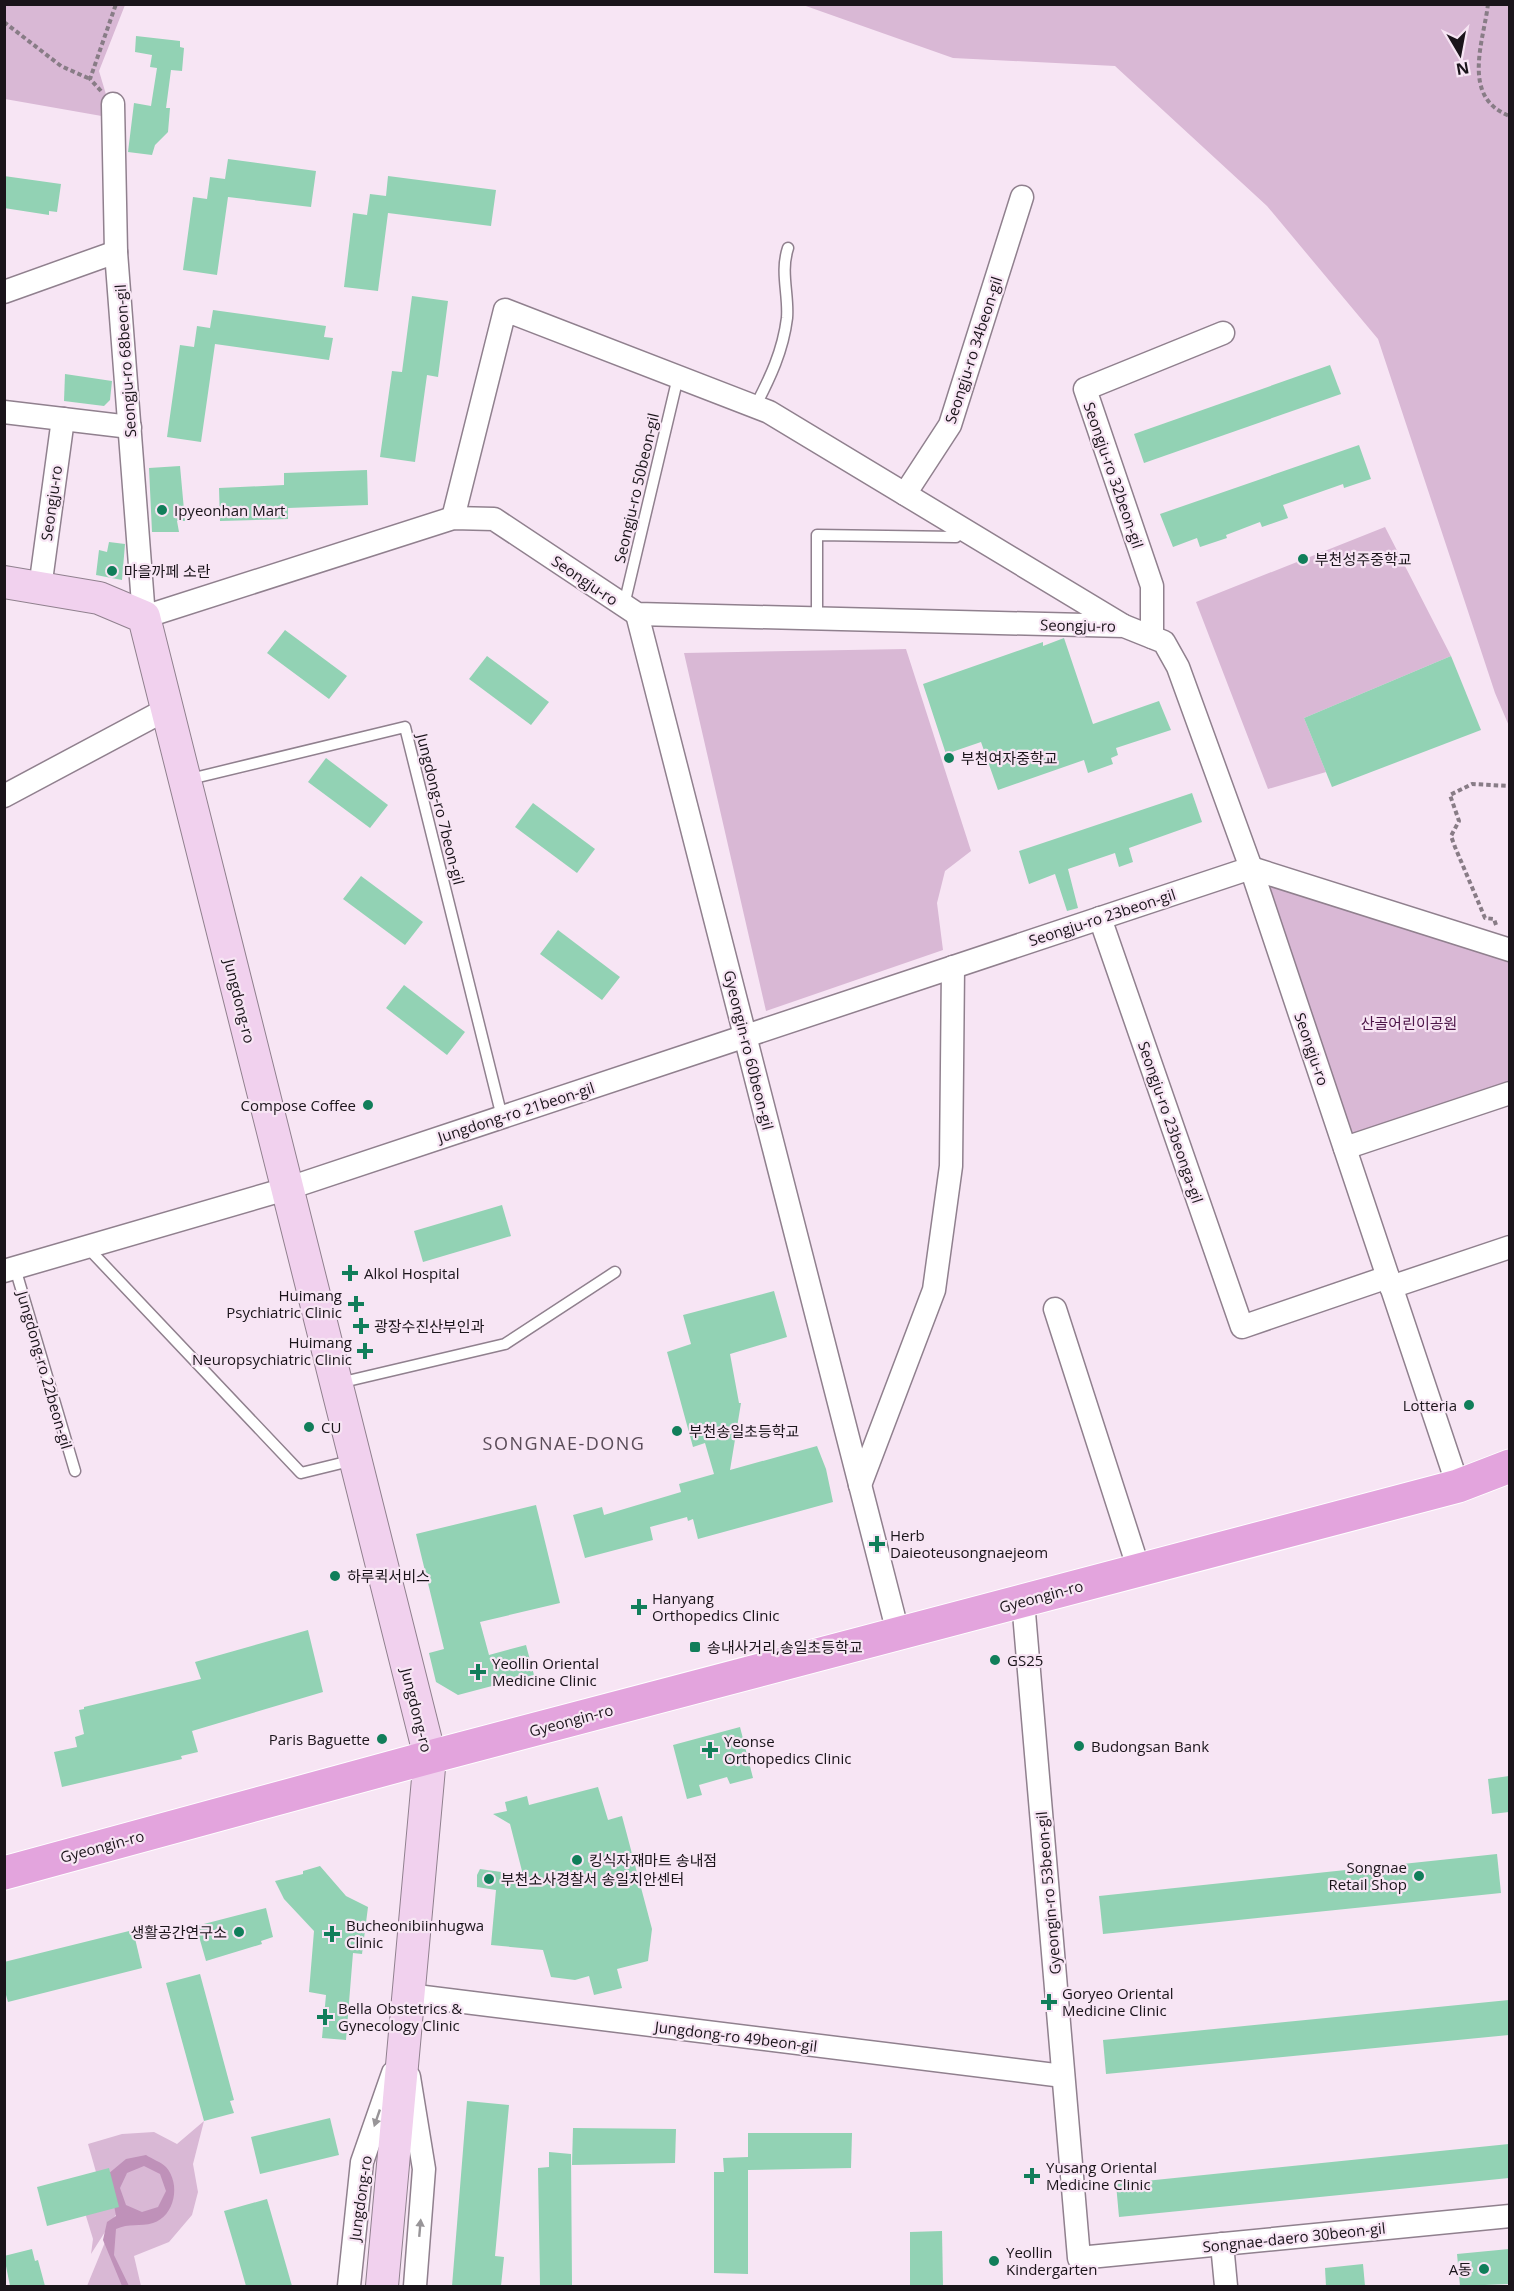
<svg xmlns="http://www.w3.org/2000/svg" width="1514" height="2291" font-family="'Open Sans','Noto Sans KR',sans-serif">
  <rect width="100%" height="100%" fill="#f7e5f4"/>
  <!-- green -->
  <g fill="#d9b8d5">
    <path d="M4 5H125L99 71 113 118 5 99Z"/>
    <path d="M803 5H1509V726L1495 693 1378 339 1267 206 1115 66 953 58Z"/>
    <path d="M1385 527 1451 656 1304 718 1326 772 1268 789 1196 602Z"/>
    <path d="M906 649 971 851 945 871 937 903 943 950 766 1011 684 653Z"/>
    <path d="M1260 876 1509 956V1088L1347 1142Z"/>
    <path d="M204 2121 193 2164 198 2192 192 2215 169 2242 134 2256 141 2286H87L117 2213 91 2254 93 2239 86 2216 96 2172 88 2144 122 2134 154 2132 177 2144Z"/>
  </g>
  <!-- water -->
  <path fill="#bf91b9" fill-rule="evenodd" d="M146 2155C152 2159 161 2162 166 2167 181 2184 175 2216 153 2223 140 2227 129 2223 116 2229L114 2255 129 2286H122L103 2240 107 2222 116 2216 108 2174 126 2159ZM144 2166 160 2174 166 2191 158 2207 142 2212 126 2205 120 2188 127 2173Z"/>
  <!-- building -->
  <g fill="#92d2b4">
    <path d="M136 36 180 41V47L184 48 182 71 171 70 166 108H170L168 132 155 145 152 155 128 152 134 103 151 106 157 68 150 67 152 55 135 52Z"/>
    <path d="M228 159 316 171 311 207 228 197 217 275 183 270 193 197 207 199 210 177 225 179Z"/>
    <path d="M4 176 61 184 57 212 49 211V215L4 208Z"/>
    <path d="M388 176 496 190 491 226 388 213 378 291 344 287 353 213 367 215 370 194 386 196Z"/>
    <path d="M412 296 448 301 438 377 427 375 415 462 380 457 392 371 402 372Z"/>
    <path d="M213 310 326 326 324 337 333 338 329 360 215 344 201 442 167 437 180 345 194 347 197 326 210 328Z"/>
    <path d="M1330 365 1341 394 1144 463 1134 434Z"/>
    <path d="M65 374 112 381 110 400 104 406 64 401Z"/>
    <path d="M1359 445 1371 479 1344 488 1343 484 1283 505 1288 518 1262 527 1260 522 1226 535 1227 538 1200 547 1197 538 1173 547 1160 514Z"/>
    <path d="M180 466 185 521H177L179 532H152L149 468Z"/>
    <path d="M367 470 368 505 288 508V519L220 521 219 488 284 485V473Z"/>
    <path d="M109 542 125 544 122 580 96 575 99 550 107 552Z"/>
    <path d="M285 630 347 676 329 699 267 653Z"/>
    <path d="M1064 638 1093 724 1159 701 1171 730 1116 748 1118 755 1111 758 1113 764 1088 773 1084 760 998 790 981 742 946 754 923 684 1043 642V646Z"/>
    <path d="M487 656 549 702 531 725 469 679Z"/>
    <path d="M1451 656 1481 730 1332 787 1304 718Z"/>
    <path d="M326 758 388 805 370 828 308 782Z"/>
    <path d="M1192 793 1202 822 1129 848 1133 862 1119 867 1115 853 1068 869 1078 908 1067 911 1055 874 1029 884 1019 851Z"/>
    <path d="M533 803 595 849 577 873 515 827Z"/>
    <path d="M361 876 423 922 405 945 343 899Z"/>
    <path d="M558 930 620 977 602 1000 540 954Z"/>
    <path d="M404 985 465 1032 447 1055 386 1008Z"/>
    <path d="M502 1205 511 1236 423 1262 414 1231Z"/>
    <path d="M774 1291 787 1337 730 1354 739 1403H741L730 1470 817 1446 826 1469 833 1502 698 1539 693 1519 688 1521 687 1517 650 1527 653 1540 585 1558 573 1515 602 1507 604 1515 681 1492 679 1484 714 1474 705 1443 693 1447 667 1352 691 1344 683 1315Z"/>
    <path d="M536 1505 560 1603 480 1622 489 1655 526 1645 534 1675 458 1695 436 1682 429 1653 444 1649 416 1534Z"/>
    <path d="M308 1630 323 1692 192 1731 198 1752 181 1756 182 1759 62 1787 54 1752 77 1747 75 1737 84 1734 79 1710 84 1709V1707L201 1679 195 1662Z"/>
    <path d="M740 1727 753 1778 730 1784 727 1777 699 1785 702 1795 687 1799 673 1745Z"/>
    <path d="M1509 1776V1812L1492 1814 1488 1779Z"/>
    <path d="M598 1787 608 1820 622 1816 652 1929 648 1961 617 1969 622 1988 594 1995 589 1976 575 1980 551 1977 543 1950 491 1945 496 1890 477 1887V1875L480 1869 523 1875 510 1824 493 1814 507 1811 505 1802 527 1796 529 1805Z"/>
    <path d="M1497 1854 1501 1893 1103 1934 1099 1896Z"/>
    <path d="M320 1866 346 1896 368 1907 362 1954 353 1953 346 2040 322 2038 326 1995 309 1992 314 1931 284 1899 275 1881 303 1874V1871Z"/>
    <path d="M266 1908 273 1937 261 1941 262 1944 206 1961 196 1926Z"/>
    <path d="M133 1930 142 1968 8 2002 4 1988V1962Z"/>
    <path d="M200 1974 234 2100 230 2101 234 2113 204 2121 166 1983Z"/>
    <path d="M1509 2000V2035L1106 2074 1103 2040Z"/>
    <path d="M467 2101 509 2105 495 2256 504 2257 501 2286H452Z"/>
    <path d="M330 2118 339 2155 260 2174 251 2137Z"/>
    <path d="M573 2128 676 2129 675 2163 572 2165Z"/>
    <path d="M748 2133H852L851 2168 748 2170Z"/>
    <path d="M1509 2144V2178L1119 2217 1116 2184Z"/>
    <path d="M549 2152 571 2154 572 2286H540L538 2168 549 2167Z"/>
    <path d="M748 2157V2274L714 2273V2172H724L723 2158Z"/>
    <path d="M109 2168 119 2207 47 2226 37 2187Z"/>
    <path d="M267 2199 292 2286H246L238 2258 224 2211Z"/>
    <path d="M942 2231 943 2286H910V2232Z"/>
    <path d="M32 2249 35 2261 38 2260 45 2286H10L4 2256Z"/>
    <path d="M1509 2249V2284L1460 2286 1457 2254Z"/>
    <path d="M1363 2264 1365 2286H1326L1325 2268Z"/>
  </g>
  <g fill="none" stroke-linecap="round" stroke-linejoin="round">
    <!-- lane casing -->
    <g stroke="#90808e" stroke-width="13">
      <g id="lane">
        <path d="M755 407C770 378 783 351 787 318 789 295 780 272 788 248"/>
        <path d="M624 605 678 377"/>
        <path d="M817 618V535L956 537 964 530"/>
        <path d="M186 780 405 727 502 1117"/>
        <path d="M87 1247 301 1473 354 1460"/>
        <path d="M15 1268 75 1471"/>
        <path d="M339 1383 505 1344 615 1272"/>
      </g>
    </g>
    <!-- street casing -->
    <g stroke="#90808e" stroke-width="25">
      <g id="street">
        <path d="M113 104 116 252 144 617 453 518 494 519 637 614 1124 626 1164 642 1178 667 1251 868 1458 1486"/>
        <path d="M4 292 116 252"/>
        <path d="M4 412 130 427"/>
        <path d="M905 494 950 425 1022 197"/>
        <path d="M453 518 505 310 769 412 1122 625"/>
        <path d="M40 588 63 419"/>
        <path d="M637 614 898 1633"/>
        <path d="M1152 637V586L1085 389 1223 333"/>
        <path d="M4 796 167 709"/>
        <path d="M1251 868 1510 950"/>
        <path d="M1100 918 1242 1327 1388 1277"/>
        <path d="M1345 1148 1510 1093"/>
        <path d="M4 1271 286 1189 1251 868"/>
        <path d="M1391 1287 1510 1247"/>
        <path d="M1055 1309 1139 1570"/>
        <path d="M860 1485 934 1290 951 1166 953 967"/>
        <path d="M1023 1601 1079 2258 1510 2216"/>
        <path d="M408 1995 1063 2076"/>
        <path d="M409 2077 424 2169 415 2286"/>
        <path d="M1222 2244 1226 2286"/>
        <path d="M349 2286 362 2162 393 2073"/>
      </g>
    </g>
    <!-- secondary casing -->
    <g stroke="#90808e" stroke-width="34">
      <path id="secondary" d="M4 582 99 598 144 617 430 1757 382 2286"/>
    </g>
    <!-- primary casing -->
    <g stroke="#fff" stroke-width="35">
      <path id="primary" d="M4 1873 430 1757 1458 1486 1510 1466"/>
    </g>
    <!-- path -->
    <g stroke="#887c86" stroke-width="4" stroke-dasharray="4.5 3" stroke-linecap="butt">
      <path d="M1488 4C1484 40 1460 98 1510 116"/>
      <path d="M4 22 61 66 90 79"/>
      <path d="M101 91 90 79 116 4"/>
      <path d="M1496 925 1494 919 1485 918 1455 847 1451 836 1459 821 1450 795 1472 784 1510 786"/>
    </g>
    <!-- lane -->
    <use href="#lane" stroke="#fff" stroke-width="10"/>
    <!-- street -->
    <use href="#street" stroke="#fff" stroke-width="22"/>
    <!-- secondary -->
    <use href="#secondary" stroke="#f1d1ee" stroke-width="32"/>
    <!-- primary -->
    <use href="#primary" stroke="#e3a4dd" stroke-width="33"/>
  </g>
  <!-- one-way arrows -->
  <defs><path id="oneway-solid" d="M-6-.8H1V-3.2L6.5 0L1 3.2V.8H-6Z" transform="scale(1.5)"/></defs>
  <g fill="#989598">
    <use href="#oneway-solid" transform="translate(377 2118) rotate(109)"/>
    <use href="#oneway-solid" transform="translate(420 2228) rotate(-85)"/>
  </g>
  <!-- markers -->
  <g fill="#117e5a" stroke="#f7e5f4" stroke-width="2">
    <circle cx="162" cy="510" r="6"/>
    <circle cx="1303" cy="559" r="6"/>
    <circle cx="112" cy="571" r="6"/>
    <circle cx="949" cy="758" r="6"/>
    <circle cx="368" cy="1105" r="6"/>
    <path d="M347 1264h6v6h6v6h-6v6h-6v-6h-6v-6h6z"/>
    <path d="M353 1295h6v6h6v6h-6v6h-6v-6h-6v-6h6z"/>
    <path d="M358 1317h6v6h6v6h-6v6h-6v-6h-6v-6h6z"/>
    <path d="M362 1342h6v6h6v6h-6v6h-6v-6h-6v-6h6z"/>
    <circle cx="1469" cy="1405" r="6"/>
    <circle cx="309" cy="1427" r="6"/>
    <circle cx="677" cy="1431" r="6"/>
    <path d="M874 1535h6v6h6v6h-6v6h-6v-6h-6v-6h6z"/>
    <circle cx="335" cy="1576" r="6"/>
    <path d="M636 1598h6v6h6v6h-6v6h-6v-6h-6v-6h6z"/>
    <rect x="689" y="1641" width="12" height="12" rx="3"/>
    <circle cx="995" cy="1660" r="6"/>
    <path d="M475 1663h6v6h6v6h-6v6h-6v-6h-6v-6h6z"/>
    <circle cx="382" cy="1739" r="6"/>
    <circle cx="1079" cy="1746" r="6"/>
    <path d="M707 1741h6v6h6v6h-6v6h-6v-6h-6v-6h6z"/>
    <circle cx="577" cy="1860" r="6"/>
    <circle cx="1419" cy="1876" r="6"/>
    <circle cx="489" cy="1879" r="6"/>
    <circle cx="239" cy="1932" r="6"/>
    <path d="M329 1925h6v6h6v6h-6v6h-6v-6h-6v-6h6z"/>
    <path d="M1046 1993h6v6h6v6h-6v6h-6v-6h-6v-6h6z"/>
    <path d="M322 2008h6v6h6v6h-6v6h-6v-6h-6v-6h6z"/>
    <path d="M1029 2167h6v6h6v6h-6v6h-6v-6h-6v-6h6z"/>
    <circle cx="994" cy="2261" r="6"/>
    <circle cx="1484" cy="2269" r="6"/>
  </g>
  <g text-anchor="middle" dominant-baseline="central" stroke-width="4.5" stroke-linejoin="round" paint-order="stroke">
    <!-- street labels -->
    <g font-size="15" fill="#1a141a" stroke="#f7e5f4">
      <text transform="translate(973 350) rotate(-72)">Seongju-ro 34beon-gil</text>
      <text transform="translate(125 361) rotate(-94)">Seongju-ro 68beon-gil</text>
      <text transform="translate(1114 475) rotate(71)">Seongju-ro 32beon-gil</text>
      <text transform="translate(636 488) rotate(-77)">Seongju-ro 50beon-gil</text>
      <text transform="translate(51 503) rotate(-82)">Seongju-ro</text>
      <text transform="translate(585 580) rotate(34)">Seongju-ro</text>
      <text transform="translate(1078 625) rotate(1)">Seongju-ro</text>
      <text transform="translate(441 809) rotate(76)">Jungdong-ro 7beon-gil</text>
      <text transform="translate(1102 917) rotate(-18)">Seongju-ro 23beon-gil</text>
      <text transform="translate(240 1001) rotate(76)">Jungdong-ro</text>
      <text transform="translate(1312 1049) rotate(71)">Seongju-ro</text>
      <text transform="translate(749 1050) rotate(76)">Gyeongin-ro 60beon-gil</text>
      <text transform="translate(516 1112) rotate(-18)">Jungdong-ro 21beon-gil</text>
      <text transform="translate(1171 1122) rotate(71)">Seongju-ro 23beonga-gil</text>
      <text transform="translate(45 1370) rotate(74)">Jungdong-ro 22beon-gil</text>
      <text transform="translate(1041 1596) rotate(-15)">Gyeongin-ro</text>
      <text transform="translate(417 1710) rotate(76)">Jungdong-ro</text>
      <text transform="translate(571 1720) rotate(-15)">Gyeongin-ro</text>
      <text transform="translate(102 1846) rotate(-15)">Gyeongin-ro</text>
      <text transform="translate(1048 1893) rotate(-95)">Gyeongin-ro 53beon-gil</text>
      <text transform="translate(736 2036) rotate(7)">Jungdong-ro 49beon-gil</text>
      <text transform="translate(360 2198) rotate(-82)">Jungdong-ro</text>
      <text transform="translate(1294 2237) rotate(-6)">Songnae-daero 30beon-gil</text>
    </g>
    <!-- poi labels -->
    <g font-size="15" fill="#1a141a" stroke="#f7e5f4" text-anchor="start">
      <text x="174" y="510">Ipyeonhan Mart</text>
      <text x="1315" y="559">부천성주중학교</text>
      <text x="124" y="571">마을까페 소란</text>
      <text x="961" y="758">부천여자중학교</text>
      <text x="356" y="1105" text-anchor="end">Compose Coffee</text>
      <text x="364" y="1273">Alkol Hospital</text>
      <text x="342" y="1295" text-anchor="end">Huimang<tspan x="342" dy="17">Psychiatric Clinic</tspan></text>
      <text x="374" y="1326">광장수진산부인과</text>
      <text x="352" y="1342" text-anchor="end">Huimang<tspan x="352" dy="17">Neuropsychiatric Clinic</tspan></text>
      <text x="1457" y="1405" text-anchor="end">Lotteria</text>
      <text x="321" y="1427">CU</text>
      <text x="689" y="1431">부천송일초등학교</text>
      <text x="890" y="1535">Herb<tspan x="890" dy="17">Daieoteusongnaejeom</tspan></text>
      <text x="347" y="1576">하루퀵서비스</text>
      <text x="652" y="1598">Hanyang<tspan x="652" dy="17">Orthopedics Clinic</tspan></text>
      <text x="707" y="1647">송내사거리,송일초등학교</text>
      <text x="1007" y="1660">GS25</text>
      <text x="492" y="1663">Yeollin Oriental<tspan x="492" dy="17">Medicine Clinic</tspan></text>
      <text x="370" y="1739" text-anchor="end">Paris Baguette</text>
      <text x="724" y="1741">Yeonse<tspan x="724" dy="17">Orthopedics Clinic</tspan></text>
      <text x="1091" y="1746">Budongsan Bank</text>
      <text x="589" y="1860">킹식자재마트 송내점</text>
      <text x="1407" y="1867" text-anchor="end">Songnae<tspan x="1407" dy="17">Retail Shop</tspan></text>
      <text x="501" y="1879">부천소사경찰서 송일치안센터</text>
      <text x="346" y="1925">Bucheonibiinhugwa<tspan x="346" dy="17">Clinic</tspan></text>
      <text x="227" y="1932" text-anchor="end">생활공간연구소</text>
      <text x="1062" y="1993">Goryeo Oriental<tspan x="1062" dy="17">Medicine Clinic</tspan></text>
      <text x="338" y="2008">Bella Obstetrics &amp;<tspan x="338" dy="17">Gynecology Clinic</tspan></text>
      <text x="1046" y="2167">Yusang Oriental<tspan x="1046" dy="17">Medicine Clinic</tspan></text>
      <text x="1006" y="2252">Yeollin<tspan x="1006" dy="17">Kindergarten</tspan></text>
      <text x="1472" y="2269" text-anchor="end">A동</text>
    </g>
    <!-- park labels -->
    <g font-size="15" fill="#4b1347" stroke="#f7e5f4">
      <text x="1409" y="1023">산골어린이공원</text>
    </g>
    <!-- quarter labels -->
    <g font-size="18" letter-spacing="1.5" fill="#5a4c58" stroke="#f7e5f4">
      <text x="564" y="1443">SONGNAE-DONG</text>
    </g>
  </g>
  <!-- border -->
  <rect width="1514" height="2291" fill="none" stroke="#1a141a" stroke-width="12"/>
  <!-- north arrow -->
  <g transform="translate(1460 54) rotate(170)" stroke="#f7e5f4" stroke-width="4.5" paint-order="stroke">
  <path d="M0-4.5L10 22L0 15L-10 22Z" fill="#1a141a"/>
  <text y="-9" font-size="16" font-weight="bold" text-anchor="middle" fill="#1a141a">N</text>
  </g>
</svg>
